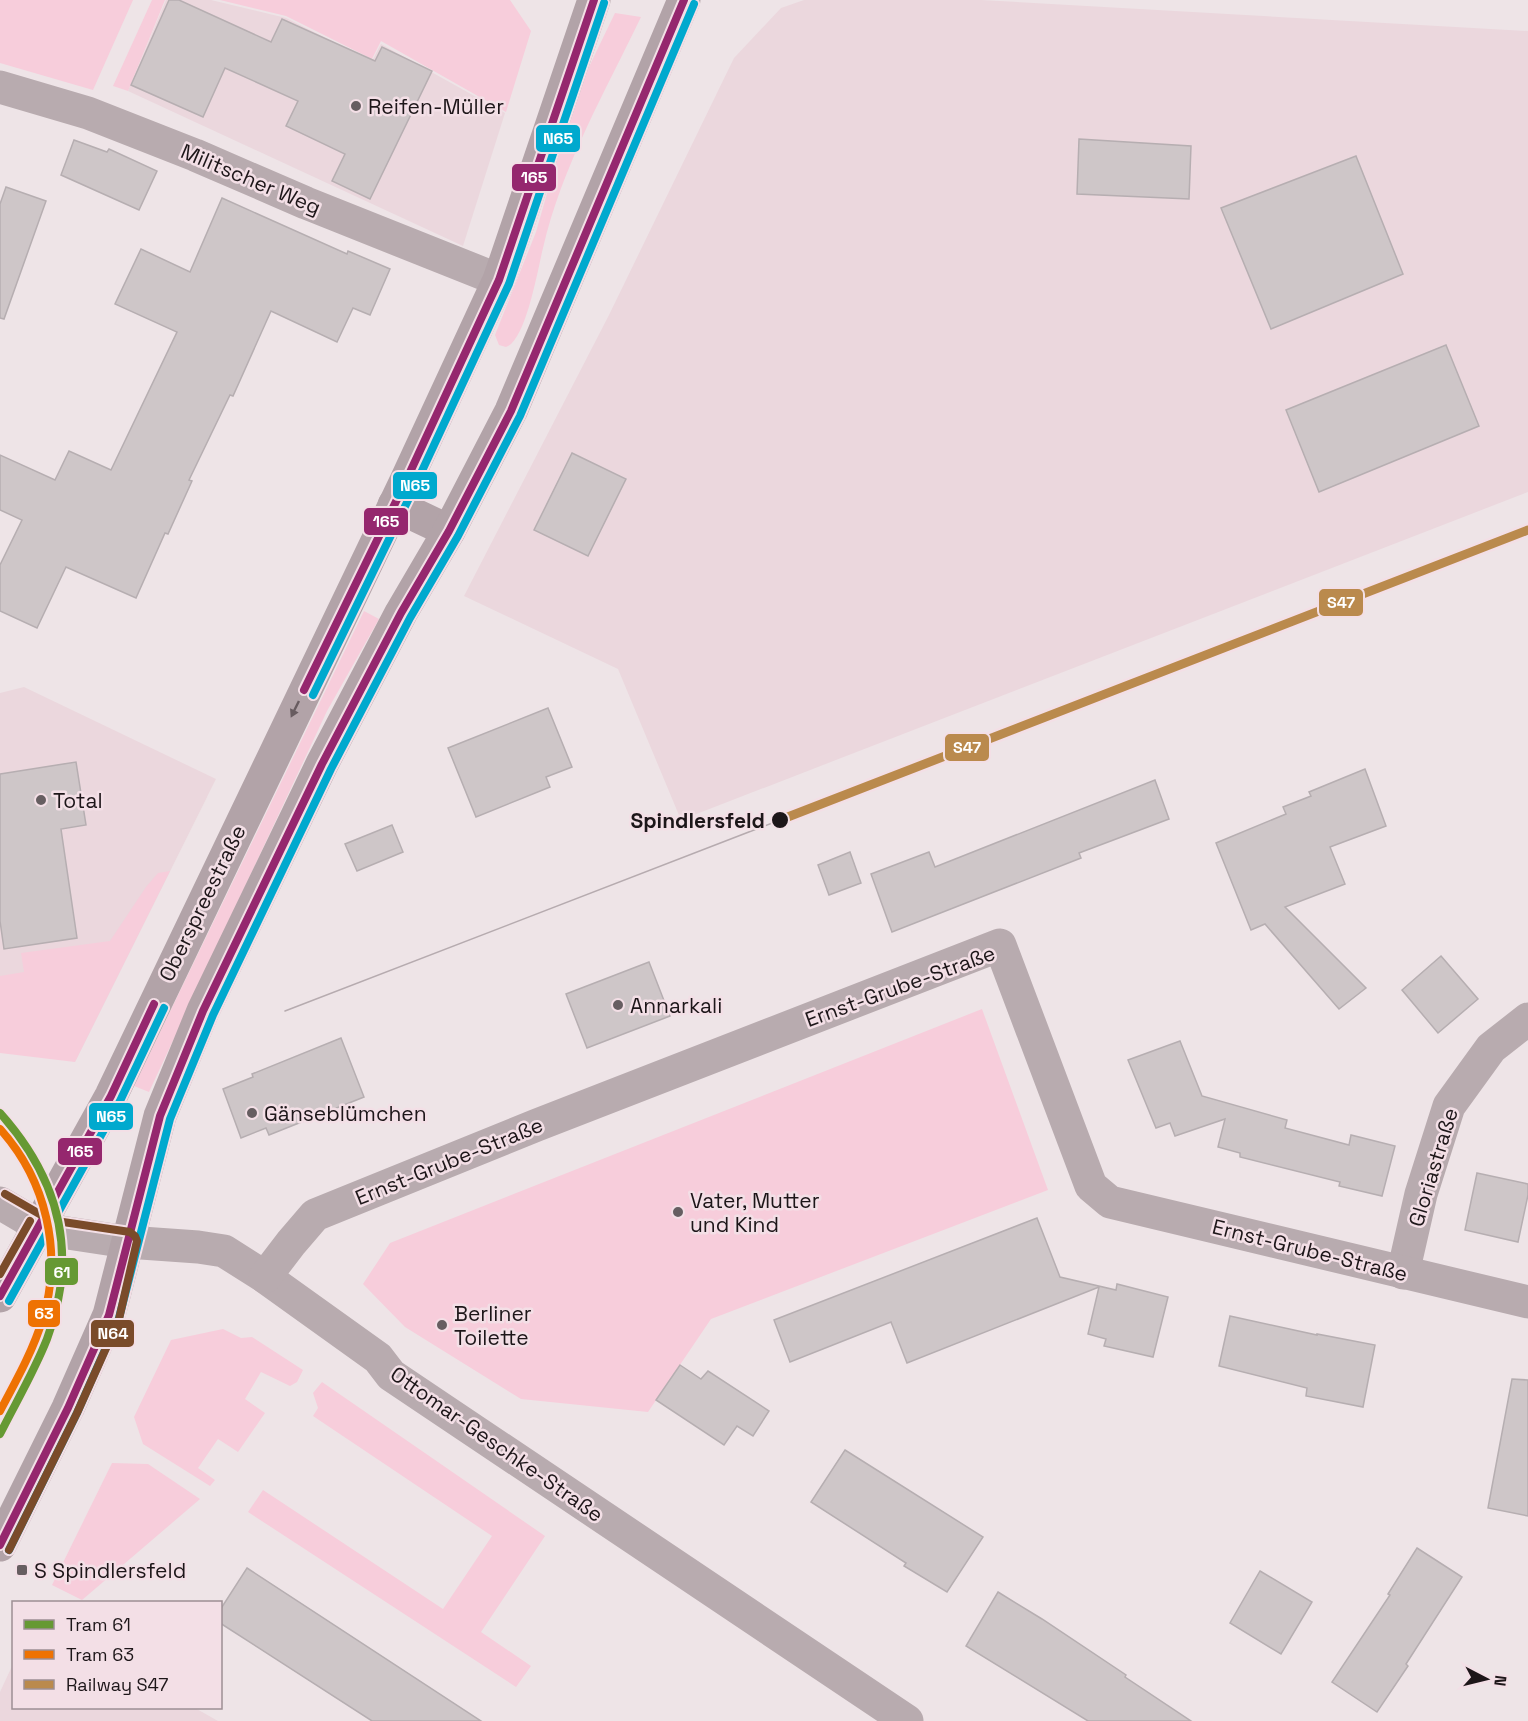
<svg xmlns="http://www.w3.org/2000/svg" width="1528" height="1721" font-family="'Space Grotesk',sans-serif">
  <rect width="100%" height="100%" fill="#eee4e7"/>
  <!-- built -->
  <g fill="#ebd7dd">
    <path d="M166 0H211L286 18 372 61 381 44 505 113 463 246 128 91Z"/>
    <path d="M804 0H981L1528 31V492L681 820 618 669 464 596 609 315 734 58 781 8Z"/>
    <path d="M24 687 216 779 75 1062 0 1013V693Z"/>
    <path d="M13 1664 14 1708H195L218 1721H0V1692Z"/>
  </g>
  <!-- green -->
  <g fill="#f7cddb">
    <path d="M0 0H133L93 90 0 63Z"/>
    <path d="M152 0H165L128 91 113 86Z"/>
    <path d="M220 0H510L531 31 506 112 381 41 372 59 286 16Z"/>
    <path d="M615 13 641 17C605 92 562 166 543 248 538 268 526 341 506 347L499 345 495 335 536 232 552 176 586 73Z"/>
    <path d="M364 611 379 619 327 711 149 1092 134 1086Z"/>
    <path d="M170 871 75 1062 0 1053V976L24 972 21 953 110 941 146 887 158 873Z"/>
    <path d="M982 1009 1048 1190 711 1319 648 1412 521 1399 405 1327 363 1284 390 1243Z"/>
    <path d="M223 1329 241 1338 252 1337 303 1370 297 1382 290 1386 261 1372 245 1399 265 1413 238 1452 218 1439 198 1468 215 1480 210 1486 143 1444 134 1417 171 1340Z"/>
    <path d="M322 1382 545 1536 481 1632 531 1666 516 1687 248 1512 263 1490 443 1609 492 1536 313 1416 318 1408 313 1393Z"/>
    <path d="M112 1463 148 1464 200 1499 82 1600 52 1585Z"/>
  </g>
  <!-- building -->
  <g fill="#cec6c8" stroke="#b6aeb1" stroke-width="1.5">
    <path d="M169 0H179L271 42 282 19 375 61 382 47 432 71 370 199 332 181 345 154 286 126 298 101 225 68 203 117 131 85Z"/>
    <path d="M1079 139 1191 146 1189 199 1077 194Z"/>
    <path d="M74 140 107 152 109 149 157 171 139 210 61 175Z"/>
    <path d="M1356 156 1403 274 1271 329 1221 208Z"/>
    <path d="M6 187 46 201 4 319 0 318V204Z"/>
    <path d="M222 198 347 254 348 251 390 269 370 315 353 308 337 342 271 311 233 396 230 395 189 480 192 481 168 534 165 533 136 598 66 567 37 628 0 611V565L22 520 0 510V455L55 480 69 451 111 470 177 332 115 304 141 249 190 272Z"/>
    <path d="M1446 345 1479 426 1319 492 1286 410Z"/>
    <path d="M572 453 626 479 588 556 534 530Z"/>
    <path d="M548 708 572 767 546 777 550 787 476 817 448 748Z"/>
    <path d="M76 762 86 825 61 829 77 938 4 949 0 921V774Z"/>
    <path d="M1365 769 1386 826 1330 847 1345 884 1285 907 1366 988 1339 1009 1265 924 1251 930 1216 843 1286 814 1283 807 1311 796 1309 792Z"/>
    <path d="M1155 780 1169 819 1079 853 1081 858 892 932 871 874 929 852 935 867Z"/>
    <path d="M392 825 403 852 357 871 345 844Z"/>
    <path d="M850 852 861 883 829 895 818 865Z"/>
    <path d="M1441 956 1478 999 1438 1033 1402 990Z"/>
    <path d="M649 962 670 1016 587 1048 566 994Z"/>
    <path d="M341 1038 364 1097 269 1135 266 1128 241 1138 223 1089 253 1077 252 1074Z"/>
    <path d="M1180 1041 1202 1096 1287 1120 1285 1128 1349 1145 1351 1135 1395 1146 1382 1196 1339 1186 1340 1182 1240 1157V1153L1218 1147 1225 1119 1175 1136 1170 1123 1156 1128 1128 1060Z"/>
    <path d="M1477 1173 1528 1184V1195L1518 1242 1465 1230Z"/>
    <path d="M1037 1218 1060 1277 1116 1290 1117 1284 1168 1297 1153 1357 1104 1346 1106 1339 1088 1334 1099 1287 907 1363 891 1322 790 1362 774 1320Z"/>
    <path d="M1230 1316 1317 1335V1334L1375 1345 1363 1407 1306 1396 1307 1388 1219 1366Z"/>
    <path d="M680 1365 701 1379 708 1371 769 1411 753 1436 737 1426 724 1445 656 1400Z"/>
    <path d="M1512 1379 1528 1380V1516L1488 1508Z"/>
    <path d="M845 1450 983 1537 947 1592 904 1566 906 1563 811 1502Z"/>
    <path d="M1417 1548 1462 1577 1406 1664 1408 1666 1377 1712 1332 1682 1390 1595 1388 1594Z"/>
    <path d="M247 1568 481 1721H372L220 1623V1610Z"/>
    <path d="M1260 1571 1312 1602 1281 1654 1230 1623Z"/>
    <path d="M998 1592 1042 1619 1126 1675 1125 1677 1191 1721H1088L966 1646Z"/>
  </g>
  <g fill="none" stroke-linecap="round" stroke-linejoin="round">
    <!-- minor -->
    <g stroke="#b8abaf" stroke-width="33">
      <path d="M0 87 88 113 195 155 306 203 499 280"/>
      <path d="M0 1203 39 1226 61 1232 127 1242 198 1247 224 1251 265 1277 378 1358 391 1375 907 1721"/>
      <path d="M1403 1273 1421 1194 1449 1106 1491 1048 1528 1019"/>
      <path d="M265 1277 291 1243 315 1215 537 1125 1000 945 1091 1186 1110 1202 1528 1302"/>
    </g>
    <!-- major -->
    <g stroke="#b2a3a8" stroke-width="33">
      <path d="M394 505 449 531"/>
      <path d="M0 1296 111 1096 405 483 499 280 594 0"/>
      <path d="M0 1545 68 1408 109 1315 160 1116 203 1011 322 764 401 613 449 531 511 411 684 0"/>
    </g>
    <!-- tram -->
    <path stroke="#b6abaf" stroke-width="1.5" d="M285 1011 780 820"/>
    <!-- bus-1 casing -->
    <g stroke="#f3dfe6" stroke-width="12">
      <g id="bus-1">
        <path d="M304 690 405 483 499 280 594 0"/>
        <path d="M0 1296 111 1096 154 1004"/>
        <path d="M0 1545 68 1408 109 1315 160 1116 203 1011 322 764 401 613 449 531 511 411 684 0"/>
      </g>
    </g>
    <!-- bus-2 casing -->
    <g stroke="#f3dfe6" stroke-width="12">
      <g id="bus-2">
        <path d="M313 695 414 488 509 284 604 3"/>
        <path d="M9 1301 120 1101 164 1008"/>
        <path d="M9 1550 77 1413 119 1318 170 1119 213 1015 331 769 410 618 458 536 520 416 694 4"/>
      </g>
    </g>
    <!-- bus-3 casing -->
    <g stroke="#f3dfe6" stroke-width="12">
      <g id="bus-3">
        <path d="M5 1194 43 1216 63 1222 130 1232 135 1236 137 1241 119 1319 77 1413 9 1550"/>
        <path d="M0 1274 30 1221"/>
      </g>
    </g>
    <!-- bus-1 -->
    <use href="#bus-1" stroke="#95276e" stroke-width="8"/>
    <!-- bus-2 -->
    <use href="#bus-2" stroke="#00a9ce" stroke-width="8"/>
    <!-- bus-3 -->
    <use href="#bus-3" stroke="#7a4b2a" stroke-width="8"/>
    <!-- rail-1 casing -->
    <g stroke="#f3dfe6" stroke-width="14">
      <path id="rail-1" d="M780 820 1528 530"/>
    </g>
    <!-- rail-1 -->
    <use href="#rail-1" stroke="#ba8a4d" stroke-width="9"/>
    <!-- tram-1 casing -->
    <g stroke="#f3dfe6" stroke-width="12">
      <path id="tram-1" d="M0 1113C59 1179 79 1254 47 1339 34 1372 16 1402 0 1434"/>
    </g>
    <!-- tram-2 casing -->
    <g stroke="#f3dfe6" stroke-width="12">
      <path id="tram-2" d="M0 1129C46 1180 63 1252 43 1318 33 1351 16 1381 0 1411"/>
    </g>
    <!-- tram-1 -->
    <use href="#tram-1" stroke="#693" stroke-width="8"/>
    <!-- tram-2 -->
    <use href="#tram-2" stroke="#ee7203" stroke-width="8"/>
  </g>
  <!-- one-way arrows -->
  <defs><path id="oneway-solid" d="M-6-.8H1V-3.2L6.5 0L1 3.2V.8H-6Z" transform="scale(1.5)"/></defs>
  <use fill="#685c60" href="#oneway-solid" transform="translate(295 709) rotate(116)"/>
  <!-- markers -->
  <g fill="#665e61" stroke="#f3dfe6" stroke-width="2">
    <circle cx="356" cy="106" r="6"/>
    <circle cx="41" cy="800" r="6"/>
    <circle cx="618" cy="1005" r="6"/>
    <circle cx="252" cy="1113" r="6"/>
    <circle cx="678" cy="1212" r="6"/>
    <circle cx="442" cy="1325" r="6"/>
    <rect x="16" y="1564" width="12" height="12" rx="3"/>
  </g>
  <circle fill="#1d1619" stroke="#f3dfe6" stroke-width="2" cx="780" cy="820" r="9"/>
  <g text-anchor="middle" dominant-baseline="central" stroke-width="5" stroke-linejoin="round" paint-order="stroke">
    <!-- poi labels -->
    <g font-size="21" fill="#1d1619" stroke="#f3dfe6" text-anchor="start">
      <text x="368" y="106">Reifen-Müller</text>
      <text x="53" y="800">Total</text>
      <text x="630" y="1005">Annarkali</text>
      <text x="264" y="1113">Gänseblümchen</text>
      <text x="690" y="1200">Vater, Mutter<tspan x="690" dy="24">und Kind</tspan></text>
      <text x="454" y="1313">Berliner<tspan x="454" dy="24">Toilette</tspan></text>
      <text x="34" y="1570">S Spindlersfeld</text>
    </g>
    <!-- street labels -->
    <g font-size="21" fill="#1d1619" stroke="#f3dfe6">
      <text transform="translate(251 179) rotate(23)">Militscher Weg</text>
      <text transform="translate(202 903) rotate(-64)">Oberspreestraße</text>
      <text transform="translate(900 986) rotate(-20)">Ernst-Grube-Straße</text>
      <text transform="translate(449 1161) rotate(-22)">Ernst-Grube-Straße</text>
      <text transform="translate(1433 1167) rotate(-73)">Gloriastraße</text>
      <text transform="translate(1310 1250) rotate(14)">Ernst-Grube-Straße</text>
      <text transform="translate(497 1444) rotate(35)">Ottomar-Geschke-Straße</text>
    </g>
    <!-- stop labels -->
    <g font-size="21" font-weight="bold" fill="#1d1619" stroke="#f3dfe6" text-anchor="end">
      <text x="765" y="820">Spindlersfeld</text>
    </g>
  </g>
  <g stroke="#f3dfe6" stroke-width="2">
    <rect x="535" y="124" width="46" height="29" rx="6" fill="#00a9ce"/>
    <rect x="511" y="163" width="46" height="29" rx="6" fill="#95276e"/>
    <rect x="392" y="471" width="46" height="29" rx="6" fill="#00a9ce"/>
    <rect x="363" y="507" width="46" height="29" rx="6" fill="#95276e"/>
    <rect x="1318" y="588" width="46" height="29" rx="6" fill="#ba8a4d"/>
    <rect x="944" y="733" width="46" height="29" rx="6" fill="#ba8a4d"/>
    <rect x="88" y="1102" width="46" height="29" rx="6" fill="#00a9ce"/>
    <rect x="57" y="1137" width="46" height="29" rx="6" fill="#95276e"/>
    <rect x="44" y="1257" width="35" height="29" rx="6" fill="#693"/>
    <rect x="27" y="1299" width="34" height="29" rx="6" fill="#ee7203"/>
    <rect x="90" y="1319" width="45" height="29" rx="6" fill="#7a4b2a"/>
  </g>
  <g font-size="16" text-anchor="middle" font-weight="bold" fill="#fff">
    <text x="558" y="144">N65</text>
    <text x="534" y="183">165</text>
    <text x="415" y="491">N65</text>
    <text x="386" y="527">165</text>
    <text x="1341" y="608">S47</text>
    <text x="967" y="753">S47</text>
    <text x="111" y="1122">N65</text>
    <text x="80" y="1157">165</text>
    <text x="62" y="1278">61</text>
    <text x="44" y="1319">63</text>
    <text x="113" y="1339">N64</text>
  </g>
  <!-- legend -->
  <rect x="12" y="1601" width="210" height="108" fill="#f3dfe6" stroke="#9d8f94" stroke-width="1.5"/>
  <rect x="24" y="1620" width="30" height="9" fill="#669933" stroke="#9d8f94" stroke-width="1.5"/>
  <text x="66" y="1631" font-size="18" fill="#1d1619">Tram 61</text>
  <rect x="24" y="1650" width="30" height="9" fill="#ee7203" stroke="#9d8f94" stroke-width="1.5"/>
  <text x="66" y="1661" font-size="18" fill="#1d1619">Tram 63</text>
  <rect x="24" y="1680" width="30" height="9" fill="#ba8a4d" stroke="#9d8f94" stroke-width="1.5"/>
  <text x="66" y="1691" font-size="18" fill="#1d1619">Railway S47</text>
  <!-- north arrow -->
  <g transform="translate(1486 1679) rotate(97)" stroke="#f3dfe6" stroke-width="4.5" paint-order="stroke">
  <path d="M0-4.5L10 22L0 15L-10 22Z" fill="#1d1619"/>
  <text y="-9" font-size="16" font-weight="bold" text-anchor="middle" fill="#1d1619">N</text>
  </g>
</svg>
